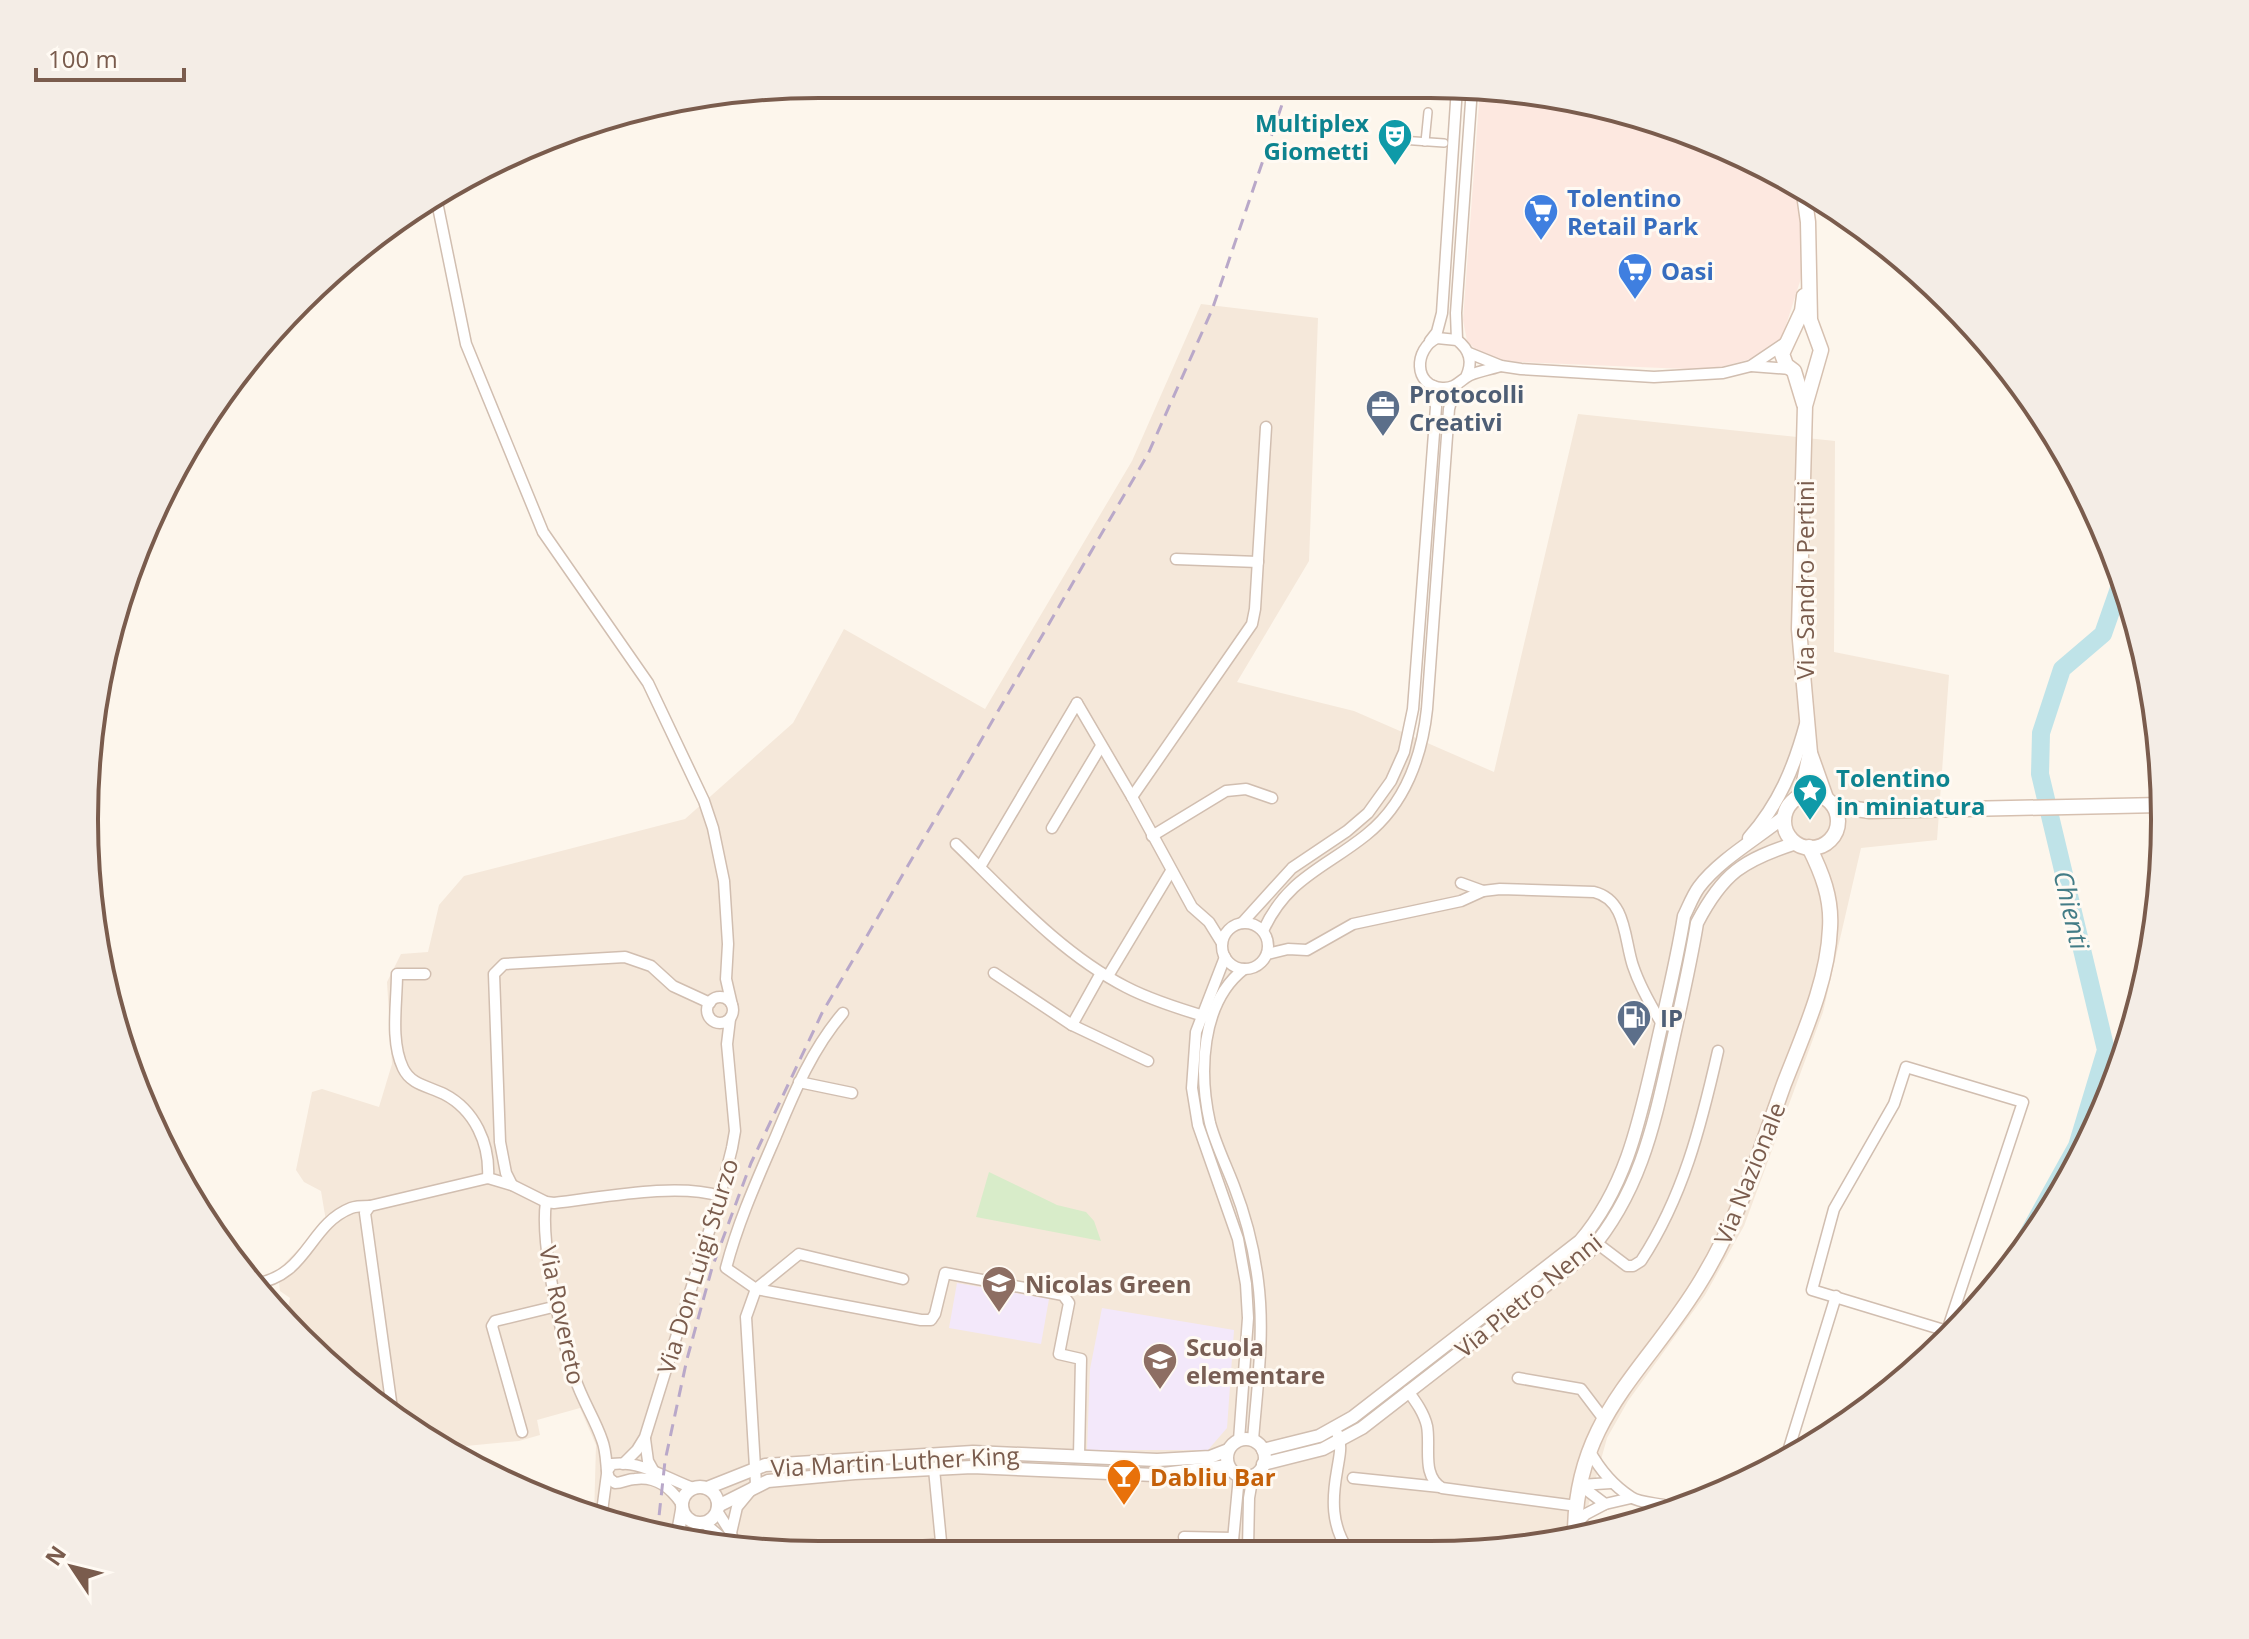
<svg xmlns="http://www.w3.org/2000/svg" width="2249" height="1639" font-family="'Open Sans',sans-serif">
  <rect width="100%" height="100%" fill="#fdf6ec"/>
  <!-- residential -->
  <path fill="#f5e8da" d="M1201 304 1318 318 1309 561 1237 682 1354 711 1494 772 1578 414 1835 441 1834 652 1949 675 1937 840 1861 848 1823 1012 1744 1226 1705 1295 1628 1401 1607 1438 1581 1532 1526 1549 772 1553 630 1530 594 1517 596 1445 580 1408 537 1420 540 1435 519 1441 445 1448 371 1403 285 1321 290 1298 280 1291 278 1270 326 1221 321 1191 304 1182 296 1170 312 1092 322 1089 379 1107 392 1064 387 982 401 954 428 952 439 905 464 876 685 819 793 723 844 629 985 709 1132 461Z"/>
  <!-- commercial -->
  <path fill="#fde8e0" d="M1480 89 1573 98 1797 182 1804 240 1803 272 1779 347 1754 358 1710 370 1517 362 1494 359 1476 350 1467 341 1463 320Z"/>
  <!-- education -->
  <g fill="#f3e8fa">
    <path d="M957 1283 1049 1299 1041 1344 949 1328Z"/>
    <path d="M1102 1308 1234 1330 1227 1428 1208 1450H1087L1090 1369Z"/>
  </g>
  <!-- green -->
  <path fill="#d8ecc9" d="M989 1172 1057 1205 1086 1212 1094 1221 1101 1241 976 1217Z"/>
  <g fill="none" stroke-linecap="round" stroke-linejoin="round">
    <!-- river -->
    <path stroke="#bfe3e8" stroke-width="18" d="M2023 1251 2026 1238 2077 1146 2106 1050 2040 774 2041 733 2062 669 2103 634 2123 577"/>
    <!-- pedestrian casing -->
    <g stroke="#d1beb0" stroke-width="10">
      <g id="pedestrian">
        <path d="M1386 139 1444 143"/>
        <path d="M1425 142 1428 112"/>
      </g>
    </g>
    <!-- minor casing -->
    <g stroke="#d1beb0" stroke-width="13">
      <g id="minor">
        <path d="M436 197 466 344 543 532 648 683 704 801 713 828 724 881 728 944 726 979 732 1005"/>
        <path d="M1457 340 1456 313 1472 88"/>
        <path d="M1430 341 1437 332 1442 313 1457 87"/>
        <path d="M1469 353 1501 366 1521 369 1654 377 1723 373 1751 366 1785 343"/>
        <path d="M1751 366 1791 369"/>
        <path d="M1466 377C1473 362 1470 350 1457 340L1437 338C1414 349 1413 386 1442 388 1456 389 1460 380 1470 375 1480 371 1491 369 1501 366"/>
        <path d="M1176 559 1258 562"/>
        <path d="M1077 703 1132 797 1192 907 1209 922 1222 943"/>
        <path d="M1132 797 1252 624 1255 609 1266 427"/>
        <path d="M1052 828 1101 746"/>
        <path d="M1152 836 1226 791 1246 789 1272 798"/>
        <path d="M956 844C1008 894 1060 953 1126 987 1151 1000 1180 1009 1207 1017"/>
        <path d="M980 867 1077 703"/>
        <path d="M1461 883 1483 891"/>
        <circle cx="1245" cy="946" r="23"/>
        <path d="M1242 923 1292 868 1347 831 1368 813 1391 781 1404 752 1413 709 1436 407 1433 386"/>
        <path d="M1263 931C1287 878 1325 868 1366 835 1405 804 1422 756 1427 709L1449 409 1455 386"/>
        <path d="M1267 954 1288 949 1307 950 1353 924 1461 901 1483 891 1500 889 1594 892C1627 900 1624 940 1633 966 1640 987 1651 1006 1662 1024L1676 1027"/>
        <path d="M1225 957 1196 1032 1192 1088 1198 1125 1238 1239 1246 1284 1248 1318 1239 1440"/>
        <path d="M1244 969C1200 1003 1199 1074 1210 1123 1216 1145 1226 1165 1234 1186 1246 1217 1254 1249 1258 1281 1265 1334 1257 1388 1253 1440"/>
        <path d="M994 973 1072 1025 1148 1061"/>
        <path d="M425 974H397C397 1003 390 1041 403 1068 411 1085 428 1086 444 1094 475 1110 490 1144 488 1178"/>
        <path d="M1108 976 1171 871"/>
        <circle cx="720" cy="1010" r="13"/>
        <path d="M843 1013C812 1049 794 1093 776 1136 757 1180 738 1222 726 1268L756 1289 921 1320H931L935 1314 945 1273 1063 1295 1069 1303 1059 1354 1081 1359 1079 1456"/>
        <path d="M1072 1025 1101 973"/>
        <path d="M1906 1067 2023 1102 1947 1331 1812 1290 1834 1209 1894 1104Z"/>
        <path d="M799 1082 852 1093"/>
        <path d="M512 1185 506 1173 500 1142 494 974 504 964 625 957 651 966 673 986 710 1003"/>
        <path d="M546 1202C540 1243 561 1338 575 1378 582 1400 595 1419 602 1440 606 1450 606 1461 607 1471"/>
        <path d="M1590 1238 1627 1266H1633L1641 1261C1683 1197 1701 1126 1718 1051"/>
        <path d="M253 1284C308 1277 308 1225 351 1208 356 1206 365 1206 370 1206"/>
        <path d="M756 1289 799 1254 903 1279"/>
        <path d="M1518 1378 1581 1389 1603 1418"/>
        <path d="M1408 1391C1416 1402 1424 1413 1427 1426 1431 1447 1421 1475 1442 1488L1577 1506"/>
        <path d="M393 1416 365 1213 370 1206 488 1178 512 1185 546 1202 554 1203C600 1198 676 1182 720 1196"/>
        <path d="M522 1432 492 1326 495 1321 557 1306"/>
        <path d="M1337 1433C1343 1446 1339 1457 1337 1471 1332 1499 1331 1525 1348 1550"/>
        <path d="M645 1439 648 1461 653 1470"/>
        <path d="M1589 1450C1600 1470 1612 1485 1631 1497 1639 1503 1657 1503 1668 1506"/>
        <path d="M1786 1458 1836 1296"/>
        <path d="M623 1464 637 1450 645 1437 720 1196 732 1148 735 1131 727 1044 730 1019"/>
        <path d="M934 1469 942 1552"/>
        <path d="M1353 1478 1440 1487"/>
        <path d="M1580 1485 1611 1483"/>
        <path d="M1580 1485 1605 1504"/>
        <path d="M681 1503C670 1487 656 1476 635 1479 627 1479 623 1483 615 1483L609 1478 607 1471 612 1464C641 1460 667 1479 693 1488"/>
        <path d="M717 1511 731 1533 735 1547"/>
        <path d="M601 1519 607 1474"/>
        <path d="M704 1523 733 1547"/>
        <path d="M1576 1524 1586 1514 1605 1504 1631 1498"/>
        <path d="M731 1533 737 1507 756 1484 746 1317 756 1289"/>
        <path d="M1184 1537 1233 1538"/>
        <path d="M1248 1550 1249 1498 1253 1475"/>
        <path d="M1232 1551 1239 1476"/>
        <path d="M834 1553 941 1544"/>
      </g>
    </g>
    <!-- tertiary casing -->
    <g stroke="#d1beb0" stroke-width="15">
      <g id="tertiary">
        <path d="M1749 838C1779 804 1794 768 1806 724"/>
        <circle cx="1246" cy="1458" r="19"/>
        <path d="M1263 1450 1319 1436 1353 1417 1580 1241C1627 1186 1640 1118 1656 1049 1666 1004 1677 960 1684 916 1689 906 1693 895 1699 887 1719 860 1758 838 1785 816"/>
        <path d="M1263 1464 1323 1449 1362 1428 1589 1252C1641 1191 1654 1124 1671 1049 1680 1008 1690 966 1697 923 1723 873 1743 860 1796 843"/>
        <circle cx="700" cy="1505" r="18"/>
        <path d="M707 1488 765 1465 973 1452 1157 1460 1210 1457 1228 1450"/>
        <path d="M718 1506 768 1481 855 1473 972 1467 1155 1475 1228 1466"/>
        <path d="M677 1538 682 1510"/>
      </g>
    </g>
    <!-- secondary casing -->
    <g stroke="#d6c0b0" stroke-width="17">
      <g id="secondary">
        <path d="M1803 187 1808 222 1810 320 1821 350 1805 406 1799 629 1810 753 1826 798"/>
        <path d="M1804 404 1794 371 1786 365 1782 354 1802 311 1804 296"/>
        <circle cx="1811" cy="821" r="27"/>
        <path d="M1801 796 1810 753"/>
        <path d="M1834 806 1870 811 2161 805"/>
        <path d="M1575 1534C1575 1416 1648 1370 1702 1279 1739 1218 1760 1151 1784 1084 1803 1035 1828 981 1830 928 1832 898 1822 873 1809 847"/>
      </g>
    </g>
    <!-- pedestrian -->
    <use href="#pedestrian" stroke="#fff" stroke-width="7"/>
    <!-- minor -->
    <use href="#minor" stroke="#fff" stroke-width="10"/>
    <!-- tertiary -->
    <use href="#tertiary" stroke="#fff" stroke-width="12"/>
    <!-- secondary -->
    <use href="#secondary" stroke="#fff" stroke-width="14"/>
    <!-- rail -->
    <path stroke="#b9a8c9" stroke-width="3" stroke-dasharray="12 8" stroke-linecap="butt" d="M657 1535 665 1461 687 1359 712 1268 751 1163 822 1013 1148 454 1212 310 1289 84"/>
  </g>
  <!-- icons -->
  <defs>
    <g id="theatre-pin" transform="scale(1.8)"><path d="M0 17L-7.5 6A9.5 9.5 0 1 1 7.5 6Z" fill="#0f9aa8" stroke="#fffaf3"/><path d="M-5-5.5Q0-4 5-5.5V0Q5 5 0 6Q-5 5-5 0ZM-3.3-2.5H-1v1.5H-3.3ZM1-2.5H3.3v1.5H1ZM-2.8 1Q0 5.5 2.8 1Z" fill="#fff"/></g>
    <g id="supermarket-pin" transform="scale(1.8)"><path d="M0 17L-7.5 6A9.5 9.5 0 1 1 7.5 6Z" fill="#3f7fe0" stroke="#fffaf3"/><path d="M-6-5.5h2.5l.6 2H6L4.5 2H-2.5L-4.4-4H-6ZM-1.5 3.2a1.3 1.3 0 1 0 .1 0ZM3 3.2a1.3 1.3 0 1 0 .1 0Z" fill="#fff"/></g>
    <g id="office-pin" transform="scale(1.8)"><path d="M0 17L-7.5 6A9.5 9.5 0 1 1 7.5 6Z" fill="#5c6f8a" stroke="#fffaf3"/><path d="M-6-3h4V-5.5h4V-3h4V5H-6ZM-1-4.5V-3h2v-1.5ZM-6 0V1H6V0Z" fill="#fff"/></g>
    <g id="sight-pin" transform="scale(1.8)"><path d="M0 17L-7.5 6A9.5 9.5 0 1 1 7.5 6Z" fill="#0f9aa8" stroke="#fffaf3"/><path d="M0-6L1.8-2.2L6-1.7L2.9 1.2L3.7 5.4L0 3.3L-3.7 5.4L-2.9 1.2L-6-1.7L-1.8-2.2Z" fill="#fff"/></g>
    <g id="fuel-pin" transform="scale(1.8)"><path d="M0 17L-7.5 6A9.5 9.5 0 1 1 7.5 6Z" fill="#5c6f8a" stroke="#fffaf3"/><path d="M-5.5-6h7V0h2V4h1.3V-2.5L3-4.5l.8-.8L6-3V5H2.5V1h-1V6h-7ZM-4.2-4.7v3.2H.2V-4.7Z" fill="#fff"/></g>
    <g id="school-pin" transform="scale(1.8)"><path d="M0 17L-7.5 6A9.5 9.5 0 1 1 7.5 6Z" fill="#8d6e63" stroke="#fffaf3"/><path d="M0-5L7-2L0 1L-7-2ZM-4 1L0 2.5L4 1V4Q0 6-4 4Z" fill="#fff"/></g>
    <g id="bar-pin" transform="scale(1.8)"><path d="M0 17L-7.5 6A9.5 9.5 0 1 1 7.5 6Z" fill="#e8710a" stroke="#fffaf3"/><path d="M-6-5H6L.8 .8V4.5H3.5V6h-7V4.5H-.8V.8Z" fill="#fff"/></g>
  </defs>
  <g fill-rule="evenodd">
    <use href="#theatre-pin" x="1395" y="136"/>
    <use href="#supermarket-pin" x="1541" y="211"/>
    <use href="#supermarket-pin" x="1635" y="270"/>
    <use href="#office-pin" x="1383" y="407"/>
    <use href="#sight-pin" x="1810" y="791"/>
    <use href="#fuel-pin" x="1634" y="1017"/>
    <use href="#school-pin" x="999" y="1283"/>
    <use href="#school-pin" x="1160" y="1360"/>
    <use href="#bar-pin" x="1124" y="1476"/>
  </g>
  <g text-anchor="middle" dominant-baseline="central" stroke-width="6" stroke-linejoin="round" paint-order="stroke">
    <!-- culture labels -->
    <g font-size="24" font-weight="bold" fill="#0d838f" stroke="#fffaf3" text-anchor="end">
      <text x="1369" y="122">Multiplex<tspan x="1369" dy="28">Giometti</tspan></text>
      <text x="1836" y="777" text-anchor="start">Tolentino<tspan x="1836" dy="28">in miniatura</tspan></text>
    </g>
    <!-- shop labels -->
    <g font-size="24" font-weight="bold" fill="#366cbe" stroke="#fffaf3" text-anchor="start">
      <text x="1567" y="197">Tolentino<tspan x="1567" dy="28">Retail Park</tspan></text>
      <text x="1661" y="270">Oasi</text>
    </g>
    <!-- service labels -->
    <g font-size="24" font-weight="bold" fill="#4e5e75" stroke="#fffaf3" text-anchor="start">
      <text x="1409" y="393">Protocolli<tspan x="1409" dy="28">Creativi</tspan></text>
      <text x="1660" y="1017">IP</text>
    </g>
    <!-- street labels -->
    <g font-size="24" fill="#7a5c4d" stroke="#fffaf3">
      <text transform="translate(1804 580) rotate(-90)">Via Sandro Pertini</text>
      <text transform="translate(1749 1173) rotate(-68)">Via Nazionale</text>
      <text transform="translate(697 1266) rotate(-73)">Via Don Luigi Sturzo</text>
      <text transform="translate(1528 1295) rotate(-39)">Via Pietro Nenni</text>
      <text transform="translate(563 1315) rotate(78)">Via Rovereto</text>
      <text transform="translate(895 1461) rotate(-3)">Via Martin Luther King</text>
    </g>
    <!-- education labels -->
    <g font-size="24" font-weight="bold" fill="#785e54" stroke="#fffaf3" text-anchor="start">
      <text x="1025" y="1283">Nicolas Green</text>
      <text x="1186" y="1346">Scuola<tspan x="1186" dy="28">elementare</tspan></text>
    </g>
    <!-- food labels -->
    <g font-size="24" font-weight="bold" fill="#c56008" stroke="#fffaf3" text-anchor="start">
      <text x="1150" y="1476">Dabliu Bar</text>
    </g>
    <!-- water labels -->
    <g font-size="26" font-style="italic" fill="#437c86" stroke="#fffaf3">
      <text transform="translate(2072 910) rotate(77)">Chienti</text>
    </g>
  </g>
  <!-- crop -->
  <path d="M0 0H2249V1639H0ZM819 98H1430A721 721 0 0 1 2151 819V820A721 721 0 0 1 1430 1541H819A721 721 0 0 1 98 820V819A721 721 0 0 1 819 98Z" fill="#f4ede6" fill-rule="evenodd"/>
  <path fill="none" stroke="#7a5c4d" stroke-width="4" d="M819 98H1430A721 721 0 0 1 2151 819V820A721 721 0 0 1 1430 1541H819A721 721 0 0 1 98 820V819A721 721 0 0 1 819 98Z"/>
  <!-- north arrow -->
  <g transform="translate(72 1567) rotate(305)" stroke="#fffaf3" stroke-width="6" paint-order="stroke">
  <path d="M0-6L14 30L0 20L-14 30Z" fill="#7a5c4d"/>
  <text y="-12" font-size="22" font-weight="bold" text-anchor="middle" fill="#7a5c4d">N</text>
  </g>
  <!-- scale -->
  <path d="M36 68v12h148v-12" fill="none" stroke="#7a5c4d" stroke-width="4"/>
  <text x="48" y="68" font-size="24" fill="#7a5c4d" stroke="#fffaf3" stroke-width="6" paint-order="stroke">100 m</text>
</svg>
